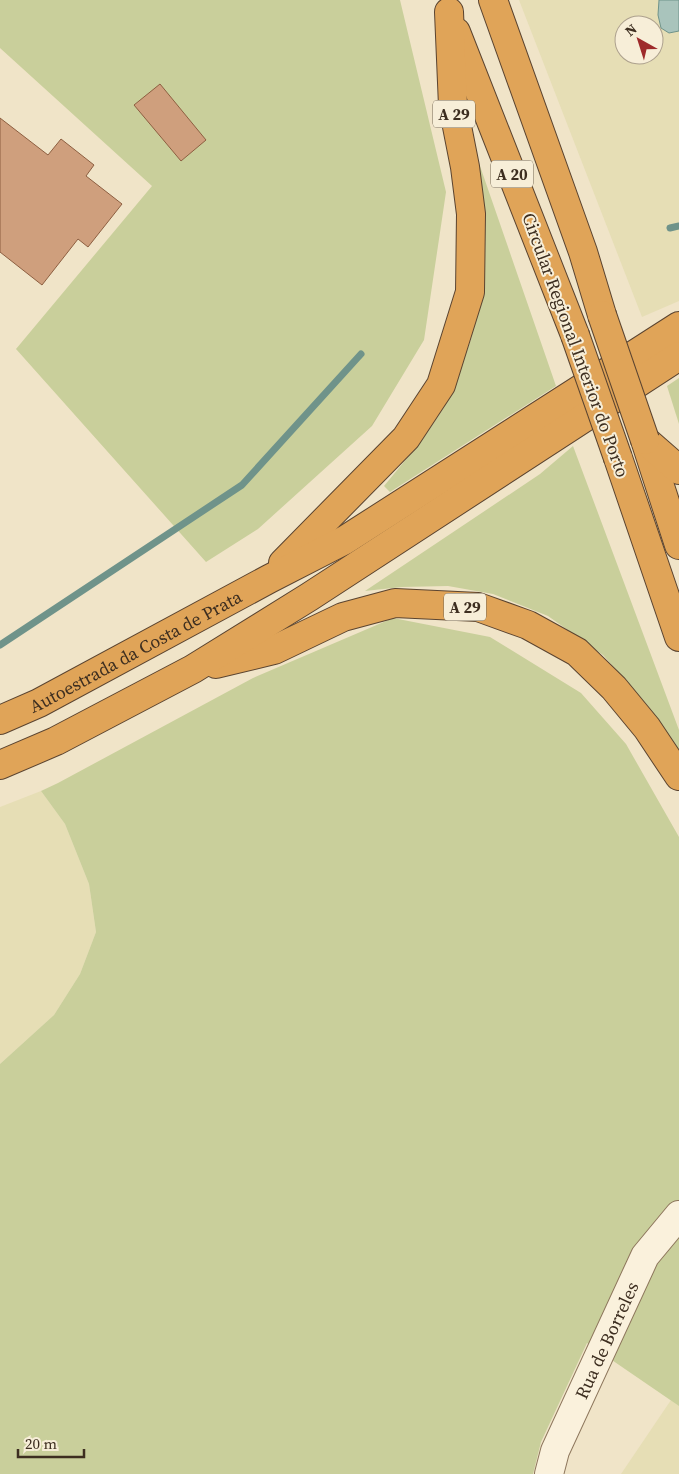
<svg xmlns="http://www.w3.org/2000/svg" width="679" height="1474" font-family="'Source Serif 4',serif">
  <rect width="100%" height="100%" fill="#f0e4c8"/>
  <!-- farmland -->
  <g fill="#e6deb5" fill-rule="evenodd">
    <path d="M519 0H679V301L642 317ZM624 25H654V55H624Z"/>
    <path d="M41 791 65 824 89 884 96 932 80 974 54 1015 0 1064V807Z"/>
    <path d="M671 1400 679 1406V1474H621Z"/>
  </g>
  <!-- green -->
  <g fill="#c9cf9b">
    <path d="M0 0H400L446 192 424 340 372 426 258 529 206 562 16 349 152 186 0 48Z"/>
    <path d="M471 140 556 386 390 492 384 486 422 440 443 409 458 377 471 339 483 286Z"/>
    <path d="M679 378V424L667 386Z"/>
    <path d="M573 446 679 730V751L648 706 603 655 548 616 493 594 448 586 402 587 365 591 540 474Z"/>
    <path d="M393 618 490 637 581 693 626 744 679 837V1406L587 1343 541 1442 533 1474H0V1064L54 1015 80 974 96 932 89 884 65 824 41 791 58 783 253 678Z"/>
  </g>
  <!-- water -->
  <path fill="#a9c4bc" stroke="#6f938a" d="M659 0H679V31L669 33 661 28 658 15Z"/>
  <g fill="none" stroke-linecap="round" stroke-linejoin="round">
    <!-- stream -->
    <g stroke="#6f938a" stroke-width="7">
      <path d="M670 228 679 226"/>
      <path d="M0 645 242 485 361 354"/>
    </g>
  </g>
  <!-- building -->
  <g fill="#cf9f7d" stroke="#8d5f41">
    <path d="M160 84 206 140 181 161 134 105Z"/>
    <path d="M0 118 48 155 61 139 94 165 86 176 122 204 88 247 78 239 42 285 0 252Z"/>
  </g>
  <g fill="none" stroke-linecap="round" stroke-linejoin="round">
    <!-- minor casing -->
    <g stroke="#8d765c" stroke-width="30">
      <g id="minor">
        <path id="s1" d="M549 1474 555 1451 645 1256 679 1215"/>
      </g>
    </g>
    <!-- highway casing -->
    <g stroke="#5b4430" stroke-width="30">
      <g id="highway">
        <path d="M493 0 583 252 602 315"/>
        <path d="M456 32 575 335"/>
        <path d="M645 440 679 545"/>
        <path d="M646 441 679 470"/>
        <path d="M618 458 679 637"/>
        <path d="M283 563 406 438 441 385 470 292 471 214 465 167 453 106 449 12"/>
        <path d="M216 664 274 650 343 617 395 603 478 607 528 625 577 652 614 688 647 728 679 776"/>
        <path id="s2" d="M0 720 39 703 269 579 345 540 679 326"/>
        <path d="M0 765 56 741 193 669 309 597 679 356"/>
      </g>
    </g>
    <!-- minor -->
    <use href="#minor" stroke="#faf1dc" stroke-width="28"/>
    <!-- highway -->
    <use href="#highway" stroke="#e0a458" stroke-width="28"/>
    <!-- highway-bridge casing -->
    <g stroke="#5b4430" stroke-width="30" stroke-linecap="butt">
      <g id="highway-bridge">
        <path d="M602 315 645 440"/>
        <path d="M575 335 618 458"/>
      </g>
    </g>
    <!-- highway-bridge -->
    <use href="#highway-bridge" stroke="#e0a458" stroke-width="28"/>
  </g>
  <g text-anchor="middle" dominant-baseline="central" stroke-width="4" stroke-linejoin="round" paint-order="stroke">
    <!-- shield labels -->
    <g fill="#f7eed8" stroke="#756857" stroke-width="1">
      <rect x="433" y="100.5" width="42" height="27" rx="4"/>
      <rect x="491" y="160.5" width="42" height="27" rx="4"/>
      <rect x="444" y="593.5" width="42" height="27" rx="4"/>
    </g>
    <g font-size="16" font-weight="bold" fill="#3d2e20">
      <text x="454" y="114">A 29</text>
      <text x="512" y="174">A 20</text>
      <text x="465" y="607">A 29</text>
    </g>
    <!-- street labels -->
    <g font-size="18" fill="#3d2e20" stroke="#f7eed8">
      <text transform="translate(576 345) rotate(70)">Circular Regional Interior do Porto</text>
      <text stroke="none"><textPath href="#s2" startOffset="152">Autoestrada da Costa de Prata</textPath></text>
      <text stroke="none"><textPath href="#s1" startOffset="146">Rua de Borreles</textPath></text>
    </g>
  </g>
  <!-- north arrow -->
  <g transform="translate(639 40) rotate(321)"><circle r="24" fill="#f7eed8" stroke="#ada18e"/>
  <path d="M0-4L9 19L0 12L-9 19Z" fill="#9e2a2b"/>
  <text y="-8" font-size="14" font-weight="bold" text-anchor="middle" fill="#3d2e20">N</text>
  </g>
  <!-- scale -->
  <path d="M18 1449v8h66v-8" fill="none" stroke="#3d2e20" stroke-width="2.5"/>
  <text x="25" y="1449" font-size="15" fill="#3d2e20" stroke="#f7eed8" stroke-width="4" paint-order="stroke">20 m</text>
</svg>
